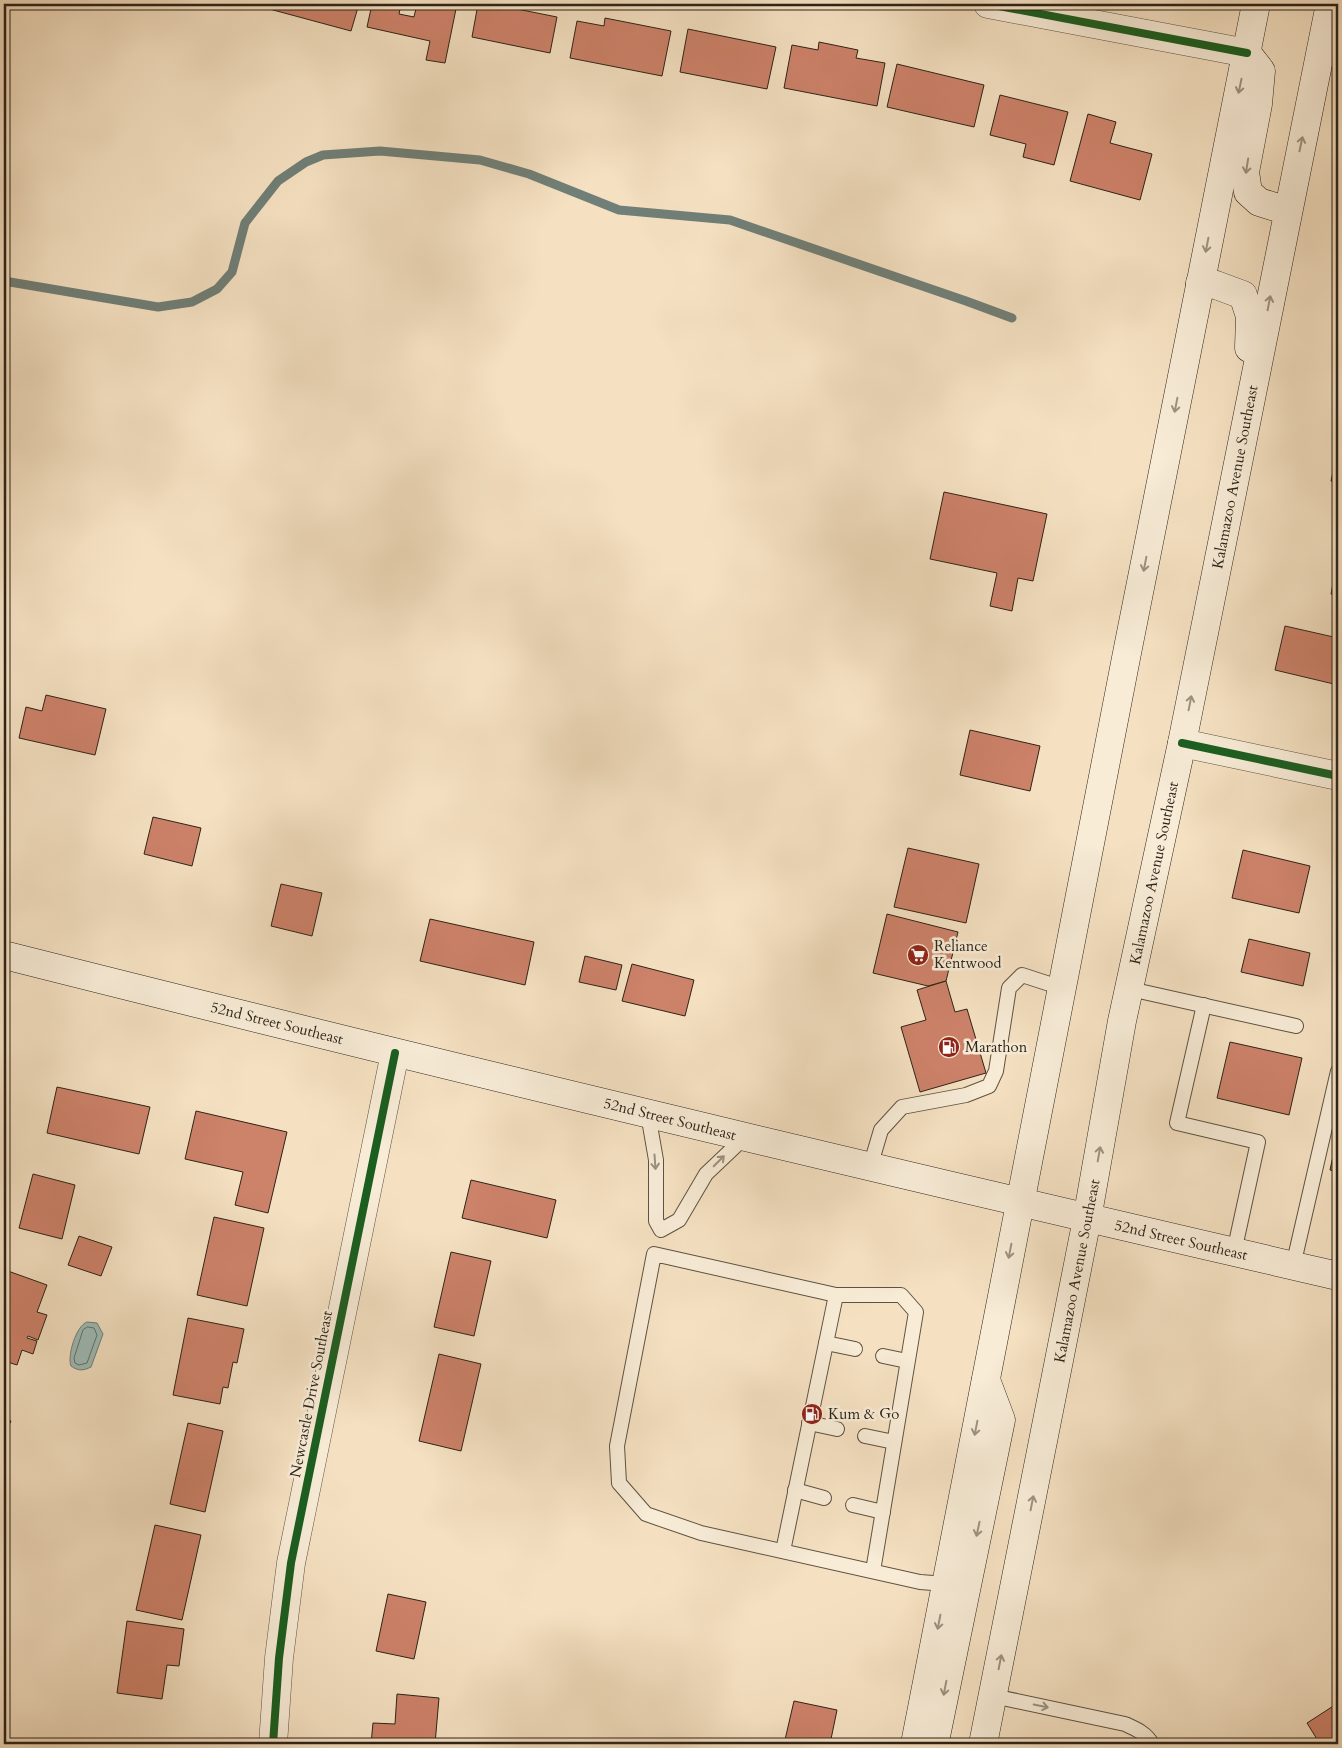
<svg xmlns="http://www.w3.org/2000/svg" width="1342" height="1748" font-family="Cardo,serif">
  <rect width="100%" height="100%" fill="#f5e1c2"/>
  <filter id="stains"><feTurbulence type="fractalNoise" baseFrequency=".004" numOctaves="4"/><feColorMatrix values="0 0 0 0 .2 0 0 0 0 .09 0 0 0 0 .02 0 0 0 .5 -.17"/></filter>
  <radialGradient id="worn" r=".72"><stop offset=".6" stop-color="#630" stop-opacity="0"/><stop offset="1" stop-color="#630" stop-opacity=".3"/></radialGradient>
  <!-- water -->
  <path fill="#9dbcb7" stroke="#707f77" d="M87 1322 97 1323 103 1334 91 1367C83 1371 78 1371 71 1366 67 1356 76 1326 87 1322Z"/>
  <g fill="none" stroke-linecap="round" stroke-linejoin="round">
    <!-- shore -->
    <path stroke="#647068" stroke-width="1" d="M88 1327 94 1328 97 1335 87 1363 79 1365 75 1363 74 1358 83 1330Z"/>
    <!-- stream -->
    <path stroke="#707f77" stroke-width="9" d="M4 281 158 307 192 302 217 289 232 272 245 223 278 181 306 162 323 155 380 151 480 160 529 174 619 210 730 220 966 301 1012 318"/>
  </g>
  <!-- building -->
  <g fill="#cd826a" stroke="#2c2318">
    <path d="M217 4H241L239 9Z"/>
    <path d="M263 4H359L351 31 262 7Z"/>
    <path d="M372 4H401L399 14 414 17 417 4H457L445 63 426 60 430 41 367 27Z"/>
    <path d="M478 4H492L557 17 550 53 472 37Z"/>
    <path d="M605 18 671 31 662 76 570 58 577 21 604 26Z"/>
    <path d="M688 29 776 47 767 89 680 72Z"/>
    <path d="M819 42 858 50 856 58 885 63 877 106 784 88 792 45 818 50Z"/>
    <path d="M897 64 984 85 974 127 887 107Z"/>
    <path d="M1000 95 1068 112 1054 165 1023 157 1026 144 990 135Z"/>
    <path d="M1088 114 1116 122 1110 143 1152 154 1140 200 1070 181Z"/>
    <path d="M1338 447V483L1331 481Z"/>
    <path d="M944 492 1047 514 1033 581 1018 578 1012 611 990 606 997 573 930 559Z"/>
    <path d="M1335 573H1338V596L1331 594Z"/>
    <path d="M1285 626 1338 638V685L1275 670Z"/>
    <path d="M46 695 106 709 95 755 19 738 26 707 42 711Z"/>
    <path d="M970 730 1040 746 1030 791 960 775Z"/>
    <path d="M153 817 201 828 192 866 144 854Z"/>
    <path d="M908 848 979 864 966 923 894 907Z"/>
    <path d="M1243 850 1310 866 1299 913 1232 898Z"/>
    <path d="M281 884 322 893 312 936 271 926Z"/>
    <path d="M887 914 958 932 946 981 928 986 873 973Z"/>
    <path d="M430 919 534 942 525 985 420 961Z"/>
    <path d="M1249 939 1310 953 1303 986 1241 972Z"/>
    <path d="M585 956 622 965 616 990 579 982Z"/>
    <path d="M632 964 694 980 685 1016 622 1001Z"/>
    <path d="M946 981 955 1012 967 1009 986 1073 920 1092 901 1027 926 1020 917 990Z"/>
    <path d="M1230 1042 1302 1058 1289 1115 1217 1098Z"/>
    <path d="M57 1087 150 1107 139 1154 47 1133Z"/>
    <path d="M196 1111 287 1132 268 1213 235 1205 243 1172 185 1159Z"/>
    <path d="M1338 1133V1172L1330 1170Z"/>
    <path d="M33 1174 75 1185 62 1239 19 1228Z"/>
    <path d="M471 1180 556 1200 547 1238 462 1218Z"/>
    <path d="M214 1217 264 1228 247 1306 197 1295Z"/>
    <path d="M79 1236 112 1247 101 1276 68 1265Z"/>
    <path d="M451 1252 491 1261 474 1336 434 1327Z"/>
    <path d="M8 1271 47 1285 37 1312 47 1315 38 1340 28 1336 27 1338 37 1341 33 1354 22 1350 17 1365 4 1361V1284Z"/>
    <path d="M188 1318 244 1329 237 1363 233 1362 228 1388 223 1387 220 1404 173 1395Z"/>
    <path d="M439 1354 481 1364 461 1451 419 1441Z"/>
    <path d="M4 1417 11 1421 4 1435Z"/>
    <path d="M188 1423 223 1431 205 1512 170 1504Z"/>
    <path d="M155 1525 201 1535 182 1620 136 1610Z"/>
    <path d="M388 1594 426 1602 414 1659 376 1651Z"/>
    <path d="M127 1621 184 1629 179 1666 167 1665 162 1699 117 1693Z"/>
    <path d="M397 1694 439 1698 435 1744H371L373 1723 395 1724Z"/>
    <path d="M794 1701 837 1710 830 1744H784Z"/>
    <path d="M1338 1703V1744H1320L1307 1723Z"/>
    <path d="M1082 1739 1110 1744H1081Z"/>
  </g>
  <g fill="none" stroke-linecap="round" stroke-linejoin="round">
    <!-- lane casing -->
    <g stroke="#5e5242" stroke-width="16">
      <g id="lane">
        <path d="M1130 989 1296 1026"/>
        <path d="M1204 1005 1177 1123 1258 1142 1234 1252"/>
        <path d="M648 1114 656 1160V1221L661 1230 679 1220 706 1174 745 1137"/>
        <path d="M870 1167 881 1130 902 1107 966 1095 989 1086 996 1071 1009 988 1022 975 1062 988"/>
        <path d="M1293 1266 1338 1071"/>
        <path d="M826 1343 855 1349"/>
        <path d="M883 1356 907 1361"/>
        <path d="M809 1423 837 1429"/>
        <path d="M865 1436 894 1442"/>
        <path d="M795 1490 824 1498"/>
        <path d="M853 1505 883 1512"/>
        <path d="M783 1551 836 1295"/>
        <path d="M873 1571 916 1312 901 1295H836L654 1254 617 1446 619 1483 646 1514 701 1533 920 1582 946 1584"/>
        <path d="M993 1696 1125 1724C1136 1729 1146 1733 1152 1744"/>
      </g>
    </g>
    <!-- street casing -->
    <g stroke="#5e5242" stroke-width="29">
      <g id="street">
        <path d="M988 4 1247 53"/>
        <path d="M1182 743 1338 776"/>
        <path d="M273 1744 279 1658 291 1563 395 1053"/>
      </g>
    </g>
    <!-- secondary casing -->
    <g stroke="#2c2318" stroke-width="29">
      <g id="secondary">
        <path d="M1247 53 1261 71 1258 104 1245 172 1248 192 1259 202 1288 211"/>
        <path d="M1200 283 1216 285 1243 295 1250 316 1249 348"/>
        <path d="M4 955C447 1067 892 1173 1338 1276"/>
        <path d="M935 1741 1001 1420 986 1380"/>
        <path d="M915 1744 1127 653 1256 4"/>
        <path d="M983 1744 1087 1219 1122 1021 1182 743 1330 4"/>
      </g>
    </g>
    <!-- lane -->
    <use href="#lane" stroke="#f8ecd7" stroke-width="14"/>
    <!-- street -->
    <use href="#street" stroke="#f8ecd7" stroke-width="28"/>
    <!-- secondary -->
    <use href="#secondary" stroke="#f8ecd7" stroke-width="28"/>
    <!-- cycleway casing -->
    <g stroke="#f8ecd7" stroke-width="11">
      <g id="cycleway">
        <path d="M988 4 1247 53"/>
        <path d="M1182 743 1338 776"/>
        <path d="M273 1744 279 1658 291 1563 395 1053"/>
      </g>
    </g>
    <!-- cycleway -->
    <use href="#cycleway" stroke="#1b5e20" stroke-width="8"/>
  </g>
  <!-- one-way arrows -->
  <defs><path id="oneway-shaft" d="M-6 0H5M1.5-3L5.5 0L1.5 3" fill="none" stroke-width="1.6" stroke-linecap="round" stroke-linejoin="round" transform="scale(1.25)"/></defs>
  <g stroke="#9c9281">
    <use href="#oneway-shaft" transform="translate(1240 86) rotate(102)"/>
    <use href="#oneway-shaft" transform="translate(1301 144) rotate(-78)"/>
    <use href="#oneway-shaft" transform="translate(1247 166) rotate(99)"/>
    <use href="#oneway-shaft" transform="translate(1207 245) rotate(101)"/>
    <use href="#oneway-shaft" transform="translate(1269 303) rotate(-79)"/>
    <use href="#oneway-shaft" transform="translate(1176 405) rotate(101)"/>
    <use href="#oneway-shaft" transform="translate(1145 564) rotate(101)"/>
    <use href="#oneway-shaft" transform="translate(1190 703) rotate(-79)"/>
    <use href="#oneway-shaft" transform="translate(1099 1154) rotate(-80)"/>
    <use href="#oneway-shaft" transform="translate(719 1161) rotate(-45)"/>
    <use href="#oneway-shaft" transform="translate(655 1162) rotate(86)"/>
    <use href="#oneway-shaft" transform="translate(1010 1251) rotate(101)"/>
    <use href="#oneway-shaft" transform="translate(976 1428) rotate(101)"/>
    <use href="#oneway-shaft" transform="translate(1032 1503) rotate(-79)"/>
    <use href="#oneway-shaft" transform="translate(978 1529) rotate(102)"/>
    <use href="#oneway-shaft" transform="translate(939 1622) rotate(101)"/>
    <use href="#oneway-shaft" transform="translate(1000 1662) rotate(-79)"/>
    <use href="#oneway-shaft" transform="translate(945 1688) rotate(101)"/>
    <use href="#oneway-shaft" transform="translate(1041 1706) rotate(11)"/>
  </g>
  <!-- icons -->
  <defs>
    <g id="supermarket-disc" transform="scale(1.125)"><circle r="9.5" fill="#8f2418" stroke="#f8ecd7"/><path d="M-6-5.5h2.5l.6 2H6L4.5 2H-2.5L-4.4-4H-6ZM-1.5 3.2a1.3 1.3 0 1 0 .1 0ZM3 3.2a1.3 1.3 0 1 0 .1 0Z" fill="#fff"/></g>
    <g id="fuel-disc" transform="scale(1.125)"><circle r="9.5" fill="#8f2418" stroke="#f8ecd7"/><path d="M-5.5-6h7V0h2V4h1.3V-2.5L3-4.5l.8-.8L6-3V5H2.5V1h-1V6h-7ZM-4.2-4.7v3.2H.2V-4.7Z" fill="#fff"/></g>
  </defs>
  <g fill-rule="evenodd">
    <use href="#supermarket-disc" x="918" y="955"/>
    <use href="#fuel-disc" x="949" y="1047"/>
    <use href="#fuel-disc" x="812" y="1414"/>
  </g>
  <g text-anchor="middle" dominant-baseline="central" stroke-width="5" stroke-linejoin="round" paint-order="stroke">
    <!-- street labels -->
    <g font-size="15" fill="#2c2318" stroke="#f8ecd7">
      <text transform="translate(1235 477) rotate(-79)">Kalamazoo Avenue Southeast</text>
      <text transform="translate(1154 873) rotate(-78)">Kalamazoo Avenue Southeast</text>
      <text transform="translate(277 1023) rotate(14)">52nd Street Southeast</text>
      <text transform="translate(670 1119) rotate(14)">52nd Street Southeast</text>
      <text transform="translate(1181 1240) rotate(13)">52nd Street Southeast</text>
      <text transform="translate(1077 1271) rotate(-79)">Kalamazoo Avenue Southeast</text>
      <text transform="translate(311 1394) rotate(-79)">Newcastle Drive Southeast</text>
    </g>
    <!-- poi labels -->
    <g font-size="15" fill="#2c2318" stroke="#f8ecd7" text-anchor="start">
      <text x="934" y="946">Reliance<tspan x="934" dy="17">Kentwood</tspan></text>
      <text x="965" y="1047">Marathon</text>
      <text x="828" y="1414">Kum &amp; Go</text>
    </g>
  </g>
  <!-- margin -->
  <rect width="1342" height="1748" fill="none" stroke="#f5e1c2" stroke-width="20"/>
  <rect x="5" y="5" width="1332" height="1738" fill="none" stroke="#2c2318" stroke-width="2.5"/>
  <rect x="10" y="10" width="1322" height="1728" fill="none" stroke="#2c2318"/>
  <rect width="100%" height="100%" filter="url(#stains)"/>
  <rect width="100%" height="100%" fill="url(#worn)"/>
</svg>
